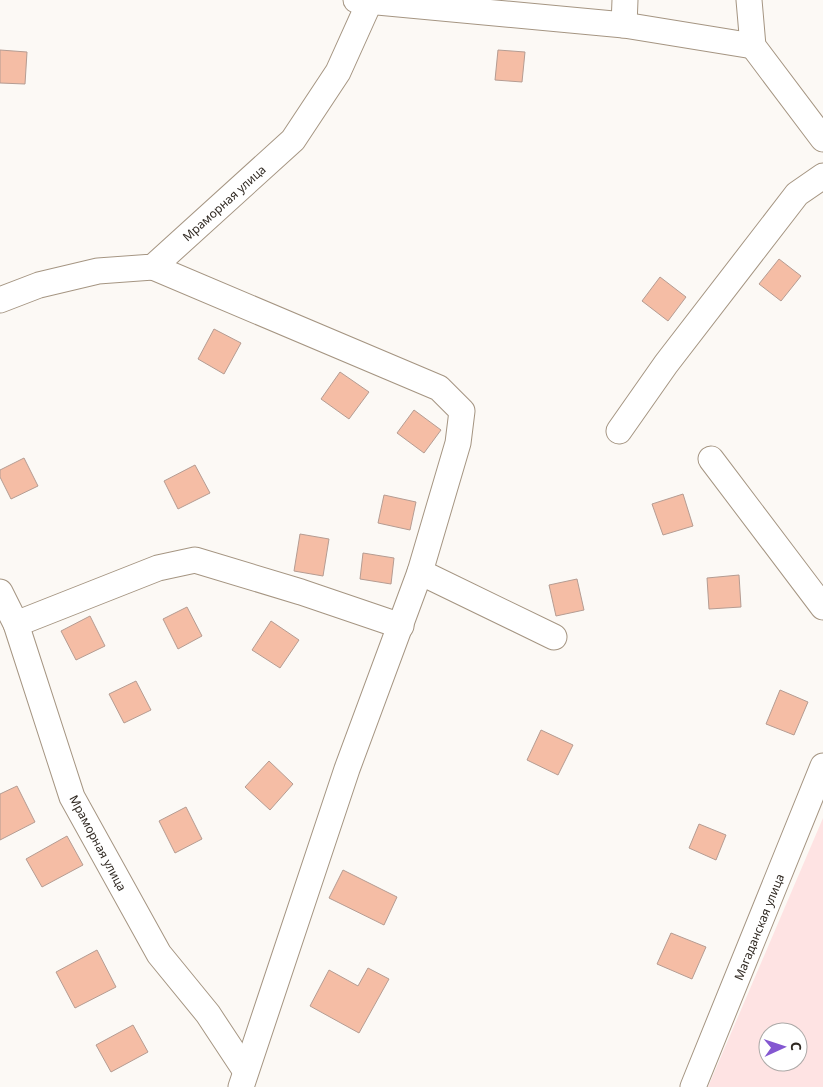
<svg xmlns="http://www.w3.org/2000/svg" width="823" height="1087" font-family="'Noto Sans',sans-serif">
  <rect width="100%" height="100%" fill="#fcf9f5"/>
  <!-- green -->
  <path fill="#fee3e3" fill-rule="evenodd" d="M823 818V1087H708ZM768 1032H798V1062H768Z"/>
  <!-- building -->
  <g fill="#f5bda5" stroke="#b59c92">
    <path d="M0 50 27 52 25 84 0 83Z"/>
    <path d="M498 50 525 52 522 82 495 80Z"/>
    <path d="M779 259 801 276 781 301 759 284Z"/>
    <path d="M660 277 686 297 668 321 642 301Z"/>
    <path d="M214 329 241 343 224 374 198 359Z"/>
    <path d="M340 372 369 392 349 419 321 399Z"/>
    <path d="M414 410 441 430 424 453 397 433Z"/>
    <path d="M24 458 38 486 11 499 0 477V470Z"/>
    <path d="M195 465 210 493 178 509 164 481Z"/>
    <path d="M683 494 693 526 663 535 652 504Z"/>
    <path d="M384 495 416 502 410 530 378 523Z"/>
    <path d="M300 534 329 539 323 576 294 571Z"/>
    <path d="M363 553 394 558 391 584 360 579Z"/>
    <path d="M739 575 741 607 709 609 707 578Z"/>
    <path d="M577 579 584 610 556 616 549 585Z"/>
    <path d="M187 607 202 636 178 649 163 619Z"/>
    <path d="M90 616 105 646 76 660 61 631Z"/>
    <path d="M271 621 299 640 280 668 252 650Z"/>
    <path d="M136 681 151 710 124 723 109 694Z"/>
    <path d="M780 690 808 702 794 735 766 724Z"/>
    <path d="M541 730 573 745 558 775 527 760Z"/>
    <path d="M269 761 293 784 270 810 245 787Z"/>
    <path d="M17 786 35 822 0 840V794Z"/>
    <path d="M186 807 202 839 175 853 159 821Z"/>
    <path d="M699 824 726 835 716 860 689 848Z"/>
    <path d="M67 836 83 865 42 887 26 859Z"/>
    <path d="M343 870 397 897 384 925 329 898Z"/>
    <path d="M671 933 706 947 692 979 657 964Z"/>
    <path d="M97 950 116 987 75 1008 56 972Z"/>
    <path d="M368 968 389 979 359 1033 310 1006 329 970 358 986Z"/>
    <path d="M133 1025 148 1052 111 1072 96 1045Z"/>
  </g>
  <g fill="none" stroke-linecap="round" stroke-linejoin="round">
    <!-- street casing -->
    <g stroke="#a59582" stroke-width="27">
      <g id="street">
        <path d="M356 0 624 25 753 46"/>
        <path d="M749 0 753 46 823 139"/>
        <path d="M624 25 625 0"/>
        <path d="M153 267 439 388 462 411 458 443 420 572 347 769 241 1087"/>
        <path d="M0 300 39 285 98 271 153 267 293 140 338 72 370 1"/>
        <path d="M619 431 666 364 797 194 823 176"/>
        <path d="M711 459 823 607"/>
        <path d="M420 572 554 637"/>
        <path d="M0 592 16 624 72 797 159 954 208 1014 245 1070"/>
        <path d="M16 624 158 568 195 560 301 592 401 626"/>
        <path d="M693 1087 823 766"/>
      </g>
    </g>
    <!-- street -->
    <use href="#street" stroke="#fff" stroke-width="25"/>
  </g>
  <g text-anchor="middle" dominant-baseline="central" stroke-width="4" stroke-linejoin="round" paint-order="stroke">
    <!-- street labels -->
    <g font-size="12" fill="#302922" stroke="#fff">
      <text transform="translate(224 203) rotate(-42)">Мраморная улица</text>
      <text transform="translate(98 843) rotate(62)">Мраморная улица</text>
      <text transform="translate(759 927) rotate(-68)">Магаданская улица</text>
    </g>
  </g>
  <!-- north arrow -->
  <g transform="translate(783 1047) rotate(87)"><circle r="24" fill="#ffffff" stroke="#aca9a7"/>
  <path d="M0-4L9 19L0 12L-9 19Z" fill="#8457d1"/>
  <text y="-8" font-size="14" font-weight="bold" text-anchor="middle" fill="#302922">С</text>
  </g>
</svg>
